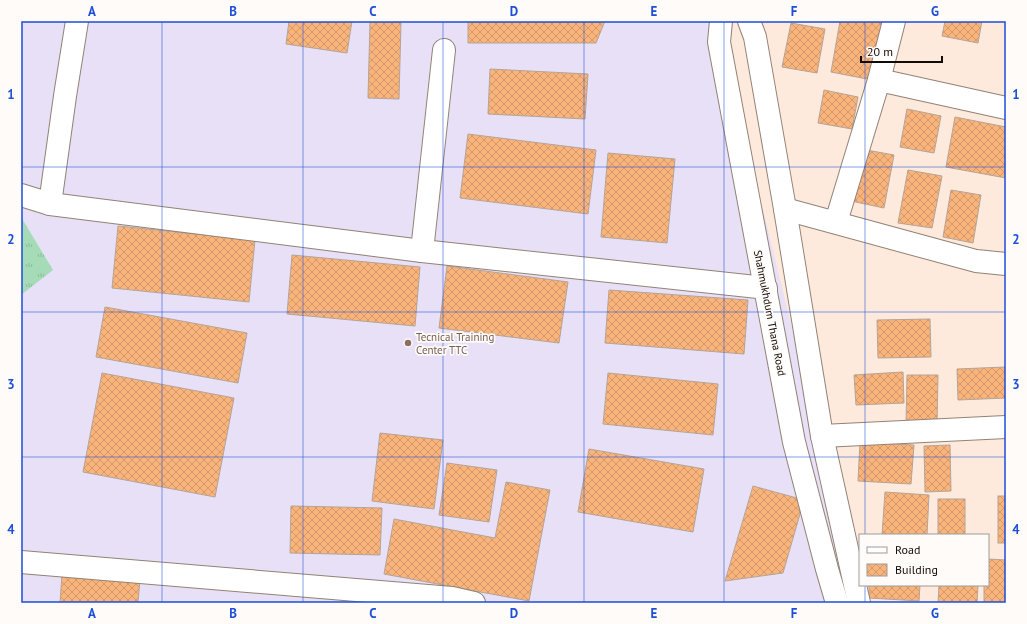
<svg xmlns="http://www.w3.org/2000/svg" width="1027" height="624" font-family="'PT Sans',sans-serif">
  <defs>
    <pattern id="park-tufts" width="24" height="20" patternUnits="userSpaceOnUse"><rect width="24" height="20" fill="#a5dcb7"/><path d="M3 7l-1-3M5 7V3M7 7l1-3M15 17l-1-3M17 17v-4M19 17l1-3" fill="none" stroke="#8dbb9c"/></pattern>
    <pattern id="building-cross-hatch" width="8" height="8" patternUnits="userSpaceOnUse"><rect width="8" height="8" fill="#f9b47c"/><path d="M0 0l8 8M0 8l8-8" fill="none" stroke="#d4996a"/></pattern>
  </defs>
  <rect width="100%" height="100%" fill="#fdeadd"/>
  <!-- education -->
  <path fill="#e7e0f6" d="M21 21H727L751 161 807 389 850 603H21Z"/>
  <!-- park -->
  <path fill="url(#park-tufts)" d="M21 217 53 270 21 295Z"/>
  <!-- building -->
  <g fill="url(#building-cross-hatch)" stroke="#b5a497">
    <path d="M289 21H352L347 53 286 44Z"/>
    <path d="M370 21 401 22 399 99 368 98Z"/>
    <path d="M468 21H605L596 43H468Z"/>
    <path d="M840 21H883L872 80 831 72Z"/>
    <path d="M945 21H982L978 43 942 36Z"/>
    <path d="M791 23 825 29 817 73 782 67Z"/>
    <path d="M490 69 588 74 585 119 488 114Z"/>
    <path d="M824 90 858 97 852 129 818 123Z"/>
    <path d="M907 109 941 116 934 153 900 147Z"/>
    <path d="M955 117 1006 127V178L946 167Z"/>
    <path d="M468 134 596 150 588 214 460 198Z"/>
    <path d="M861 149 894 155 884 208 851 201Z"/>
    <path d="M608 153 675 159 667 243 601 237Z"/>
    <path d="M908 170 942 176 932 228 898 223Z"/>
    <path d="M951 190 981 195 973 243 943 237Z"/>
    <path d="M118 226 255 240 249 302 112 288Z"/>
    <path d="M292 255 420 267 415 326 287 314Z"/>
    <path d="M447 266 568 282 559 343 439 328Z"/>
    <path d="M609 290 748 300 744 354 605 343Z"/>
    <path d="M105 307 247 333 238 383 96 357Z"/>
    <path d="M930 319 931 357 878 358 877 320Z"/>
    <path d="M1005 367 1006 398 958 400 957 369Z"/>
    <path d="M903 372 904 403 856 405 854 375Z"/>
    <path d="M102 373 234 398 215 497 83 472Z"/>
    <path d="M608 373 718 384 713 435 603 424Z"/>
    <path d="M907 375H938L937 424H906Z"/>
    <path d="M380 433 443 440 434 509 372 501Z"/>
    <path d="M860 442 914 445 911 484 858 481Z"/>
    <path d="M950 445 951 491 925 492 924 446Z"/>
    <path d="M589 449 704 469 693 532 578 512Z"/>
    <path d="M447 463 497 470 489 522 439 515Z"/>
    <path d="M506 482 550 490 529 601 384 574 394 519 495 538Z"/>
    <path d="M753 486 804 500 783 573 725 581Z"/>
    <path d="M885 492 929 495 927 535H882Z"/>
    <rect x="998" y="496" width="8" height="47"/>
    <rect x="938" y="499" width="27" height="36"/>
    <path d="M291 506 382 508 380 555 290 553Z"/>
    <path d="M988 559 1006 560V603H984V585H988Z"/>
    <path d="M62 574 140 579 138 603H60Z"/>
    <path d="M869 585H920L919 601 869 598Z"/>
    <path d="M939 585H978L977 603H938Z"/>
  </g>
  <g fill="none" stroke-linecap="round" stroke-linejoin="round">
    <!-- minor casing -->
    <g stroke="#928275" stroke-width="24">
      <g id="minor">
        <path d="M879 80 1006 108"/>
        <path d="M21 195 50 204 422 251 766 288"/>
        <path d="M50 204 65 96 77 21"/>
        <path d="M785 209 976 261 1006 264"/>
        <path d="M836 222 879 80 894 21"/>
        <path d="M422 251 444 50"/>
        <path d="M822 436 1006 427"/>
        <path d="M21 562 452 598 474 603"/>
      </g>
    </g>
    <!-- secondary casing -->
    <g stroke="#928275" stroke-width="24">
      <g id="secondary">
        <path d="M721 21 719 42 794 442 827 569 837 603"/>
        <path d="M749 21 755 37 785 209 822 436 859 603"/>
      </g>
    </g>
    <!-- minor -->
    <use href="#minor" stroke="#fff" stroke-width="22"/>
    <!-- secondary -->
    <use href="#secondary" stroke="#fff" stroke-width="22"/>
  </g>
  <!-- grid -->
  <path fill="none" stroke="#1d4ed8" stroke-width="1" stroke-opacity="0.55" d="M162 21V603M303 21V603M443 21V603M584 21V603M724 21V603M865 21V535M21 167H1006M21 312H1006M21 457H1006M865 585V603"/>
  <!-- markers -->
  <circle fill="#8d6e63" stroke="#fefbf8" stroke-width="1.5" cx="408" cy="343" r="4"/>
  <g text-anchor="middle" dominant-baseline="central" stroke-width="3.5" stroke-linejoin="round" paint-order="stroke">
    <!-- street labels -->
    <g font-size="11" fill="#110b07" stroke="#fefbf8">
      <text transform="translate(770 313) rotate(79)">Shahmukhdum Thana Road</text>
    </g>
    <!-- education labels -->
    <g font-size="11" fill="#785e54" stroke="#fefbf8" text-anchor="start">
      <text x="416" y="337">Tecnical Training<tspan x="416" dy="13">Center TTC</tspan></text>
    </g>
  </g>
  <!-- border -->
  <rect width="1027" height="624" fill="none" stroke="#fefbf8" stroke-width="44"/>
  <!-- legend -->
  <rect x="859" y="534" width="130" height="52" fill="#fefbf8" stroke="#9f9b98"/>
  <rect x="867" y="547" width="20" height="6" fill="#ffffff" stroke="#9f9b98"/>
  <text x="895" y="554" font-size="12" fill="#110b07">Road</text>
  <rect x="867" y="564" width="20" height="12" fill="url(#building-cross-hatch)" stroke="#9f9b98"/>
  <text x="895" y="574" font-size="12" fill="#110b07">Building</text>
  <!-- scale -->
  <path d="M861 56v6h81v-6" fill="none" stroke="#110b07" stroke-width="2"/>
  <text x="867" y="56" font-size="12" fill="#110b07" stroke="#fefbf8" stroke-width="3" paint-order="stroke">20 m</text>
  <rect x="22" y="22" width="983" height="580" fill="none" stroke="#1d4ed8" stroke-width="1.5"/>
  <g font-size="13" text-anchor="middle" font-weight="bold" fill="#1d4ed8">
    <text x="92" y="16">A</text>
    <text x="233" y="16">B</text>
    <text x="373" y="16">C</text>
    <text x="514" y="16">D</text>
    <text x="654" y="16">E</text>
    <text x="794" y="16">F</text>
    <text x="935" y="16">G</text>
    <text x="11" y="99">1</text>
    <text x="1016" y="99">1</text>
    <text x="11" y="244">2</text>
    <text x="1016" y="244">2</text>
    <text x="11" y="389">3</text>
    <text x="1016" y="389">3</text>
    <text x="11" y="534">4</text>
    <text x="1016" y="534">4</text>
    <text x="92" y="618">A</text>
    <text x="233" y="618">B</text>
    <text x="373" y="618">C</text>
    <text x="514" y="618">D</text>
    <text x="654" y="618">E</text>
    <text x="794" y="618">F</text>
    <text x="935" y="618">G</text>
  </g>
</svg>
